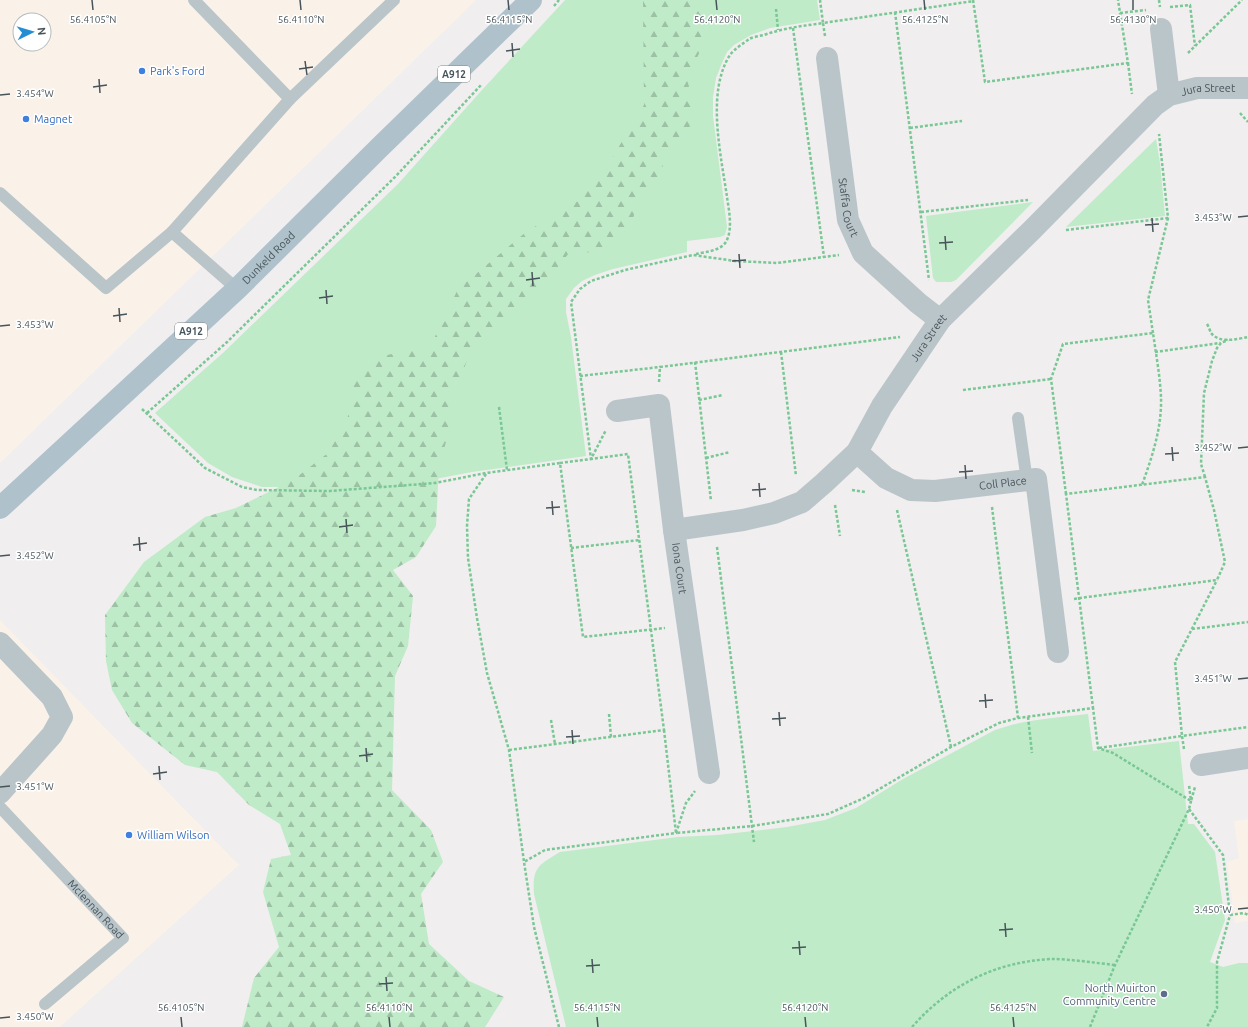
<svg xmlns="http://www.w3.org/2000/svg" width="1248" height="1027" font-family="Ubuntu,sans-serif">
  <defs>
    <pattern id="forest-firs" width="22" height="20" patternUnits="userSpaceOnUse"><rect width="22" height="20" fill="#bfebc8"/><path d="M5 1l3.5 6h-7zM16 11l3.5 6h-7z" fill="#9dc1a5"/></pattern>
  </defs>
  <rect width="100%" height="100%" fill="#f0eeee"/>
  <!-- commercial -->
  <g fill="#faf2e8" fill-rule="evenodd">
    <path d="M0 0H476L0 463ZM20 20H44V44H20Z"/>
    <path d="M0 620 239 865 60 1027H0Z"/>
    <path d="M1248 819V921L1235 923 1227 862 1239 858 1234 821Z"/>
  </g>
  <!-- green -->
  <g fill="#bfebc8">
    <path d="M565 0H817L820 20 770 28 751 35 734 45 727 52 722 63 716 78 713 97V116L727 227 725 235 720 237 687 241V252L613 269 595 275 582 281 574 288 566 299V312L571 337 586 456 472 472 435 479 330 487H262L232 477 208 463 155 413 224 352 398 184 482 90Z"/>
    <path d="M1156 139 1160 163 1165 216 1066 227Z"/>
    <path d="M1033 202 956 280 951 282H936L933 278 926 216Z"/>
    <path d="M1088 714 1093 751 1179 741 1188 824H1194L1215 852 1225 920 1210 962 1223 967 1239 963H1248V1027H566L534 894C532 867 539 865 560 852L678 837 718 835 787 827 825 820 856 808 903 779 995 730C1025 719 1057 718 1088 714Z"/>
  </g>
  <!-- forest -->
  <path fill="url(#forest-firs)" d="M643 0H703L705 6 703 45 687 79 695 110 686 138 665 153 661 174 639 196 633 219 599 252 569 253 527 306 491 331 470 351 461 378 447 397 451 415 446 442 439 466 436 526 416 557 393 570 413 596 408 646 395 676 392 790 431 830 443 862 421 894 429 944 469 981 504 997 485 1027H242L254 978 279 947 263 892 271 859 291 855 280 824 249 805 217 772 185 765 132 723 112 690 106 661 105 615 144 562 205 517 236 508 293 480 328 453 347 421 354 381 377 357 407 351H428L458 289 526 232 578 201 612 158 644 105Z"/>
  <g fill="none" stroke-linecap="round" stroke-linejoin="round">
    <!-- path -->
    <g stroke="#79c794" stroke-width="2.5" stroke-dasharray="3 2" stroke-linecap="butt">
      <path d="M973 0 985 82 1128 63 1118 0"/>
      <path d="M1159 0 1160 7"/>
      <path d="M554 6 559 0"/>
      <path d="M1170 7 1190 5 1195 46"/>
      <path d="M776 9 778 30"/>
      <path d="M895 12 929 280"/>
      <path d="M1120 13 1146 10"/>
      <path d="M793 28 824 257"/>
      <path d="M825 36 823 23 974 1"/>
      <path d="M1188 53 1242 0"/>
      <path d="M1128 63 1132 94"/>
      <path d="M1240 113 1248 122"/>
      <path d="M910 128 962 121"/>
      <path d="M921 212 1028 200"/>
      <path d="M1066 230 1168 218 1159 134"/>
      <path d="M696 254C705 252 720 251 726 242 733 229 729 211 727 197 721 155 706 92 730 55 734 49 744 43 749 39 753 37 759 36 764 35 783 28 803 26 823 23L820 0"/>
      <path d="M1207 324C1209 327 1210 331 1211 333 1220 344 1237 339 1248 337"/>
      <path d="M1153 333 1148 300 1168 218"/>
      <path d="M781 352 796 476"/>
      <path d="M1155 352 1220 343"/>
      <path d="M695 362 711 501"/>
      <path d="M580 376 660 367"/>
      <path d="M659 382 660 367 900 337"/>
      <path d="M963 390 1051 379"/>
      <path d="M699 400 723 395"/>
      <path d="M499 407 507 470"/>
      <path d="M142 409 205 468 242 487 257 490 330 491 435 483 486 473 560 463 583 637 665 628"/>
      <path d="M147 413 226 343 396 176 482 84"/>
      <path d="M706 458 730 452"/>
      <path d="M560 463 591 459 571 302 580 289 591 281 625 270 693 255 735 261 777 263 839 255"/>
      <path d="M486 474 469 499 467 526 468 558 477 618 487 673 509 750 524 862"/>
      <path d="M1205 477 1201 464 1204 393 1212 361 1217 348 1221 343 1228 340"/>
      <path d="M852 490 865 492"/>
      <path d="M1066 494 1051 379 1063 344 1153 333C1156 354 1160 376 1161 397 1162 428 1152 457 1142 485"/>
      <path d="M835 505 840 536"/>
      <path d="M992 507 1018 718"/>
      <path d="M897 510 951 747"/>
      <path d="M717 547 754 842"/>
      <path d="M571 548 640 540"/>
      <path d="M1074 599 1080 598 1217 580 1225 562 1214 510 1205 477 1066 494 1093 708"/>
      <path d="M1192 629 1248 622"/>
      <path d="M609 714 611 737"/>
      <path d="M1028 717 1032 753"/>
      <path d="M551 720 555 744"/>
      <path d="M664 730 676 833 752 826 828 814 864 798 951 747 999 723 1018 718 1093 708 1098 748 1113 753 1191 801 1195 787"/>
      <path d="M1099 748 1182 736 1175 662 1217 580"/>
      <path d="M1184 749 1182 736 1248 727"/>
      <path d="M509 750 664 730 628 454 591 459 606 430"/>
      <path d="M1189 809 1223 855 1230 915 1217 962V1008L1207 1027"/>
      <path d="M1230 915 1244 913 1248 915"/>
      <path d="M559 1027 534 927 524 862 545 850 676 833 686 803 695 791"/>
      <path d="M912 1027C949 985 995 962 1051 959 1070 959 1096 963 1115 965"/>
      <path d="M1090 1027 1115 965 1189 809 1191 801 1189 785"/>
    </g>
    <!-- lane -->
    <g stroke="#bac5ca" stroke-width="12">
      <path d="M290 99 394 0"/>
      <path d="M0 193 106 288 172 232 290 99 194 0"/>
      <path d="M172 232 237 289"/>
      <path d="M1018 418 1027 481"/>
      <path id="s1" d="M0 807 123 938 45 1004"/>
    </g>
    <!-- street -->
    <g stroke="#bac5ca" stroke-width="22">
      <path d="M1161 29 1169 95"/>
      <path id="s2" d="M827 58 848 220 863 253 918 303 940 320"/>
      <path id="s3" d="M617 411 659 405 674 530 709 773"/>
      <path id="s4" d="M857 452 886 478 911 490 935 491 1036 479 1058 652"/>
      <path id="s5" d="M674 530 743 520 774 513 802 502 824 483 857 452 882 406 940 320 1032 230 1155 105 1169 95 1197 88H1248"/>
      <path d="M0 643 52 697 62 717 52 735 0 793"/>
      <path d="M1201 765 1248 758"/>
    </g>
    <!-- primary -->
    <path stroke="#afc2cb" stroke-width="22" id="s6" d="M0 508 237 289 378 149 531 0"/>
  </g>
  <!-- ticks -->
  <path fill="none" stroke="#47545a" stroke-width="1.5" d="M92 0 93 10M300 0 301 10M508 0 509 10M716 0 717 10M924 0 925 10M1133 0V10M512 43 513 57M506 51 520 49M305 61 307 75M299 69 313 67M99 79 100 93M93 87 107 85M0 95 10 94M1238 217 1248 216M1152 218 1153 232M1145 225 1159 224M945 236 946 250M939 243 953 242M739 254 740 268M732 261 746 260M532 272 533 286M526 280 540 278M326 290 327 304M319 298 333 296M119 308 120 322M113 316 127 314M0 326 10 325M1172 447 1173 461M1238 448 1248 447M1165 454 1179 453M965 465 966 479M959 472 973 471M759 483 760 497M752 490 766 489M552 501 553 515M546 508 560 507M346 519 347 533M339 527 353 525M139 537 140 551M133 545 147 543M0 556 10 555M1238 679 1248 678M985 694 986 708M979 701 993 700M779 712 780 726M772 719 786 718M572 730 573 744M566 737 580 736M366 748 367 762M359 756 373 754M159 766 160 780M153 774 167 772M0 787 10 786M1238 909 1248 908M1005 923 1006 937M999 930 1013 929M799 941 800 955M792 948 806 947M592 959 593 973M586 966 600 965M386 977 387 991M379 984 393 983M181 1017 182 1027M389 1017 390 1027M597 1017 598 1027M805 1017 806 1027M1013 1017 1014 1027M0 1018 10 1017"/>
  <!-- markers -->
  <g fill="#3f7fe0" stroke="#fff" stroke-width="1.5">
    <circle cx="142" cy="71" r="4"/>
    <circle cx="26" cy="119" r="4"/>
    <circle cx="129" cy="835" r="4"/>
  </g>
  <circle fill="#5c6f8a" stroke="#fff" stroke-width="1.5" cx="1164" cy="994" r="4"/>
  <g text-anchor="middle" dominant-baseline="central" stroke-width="3" stroke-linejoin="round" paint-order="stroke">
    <!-- shield labels -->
    <g fill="#fff" stroke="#7e878c" stroke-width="1">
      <rect x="438" y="66" width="32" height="16" rx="3"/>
      <rect x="175" y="323" width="32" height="16" rx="3"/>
    </g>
    <g font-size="10" font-weight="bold" fill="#47545a">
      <text x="454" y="74">A912</text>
      <text x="191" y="331">A912</text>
    </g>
    <!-- shop labels -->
    <g font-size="11" fill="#366cbe" stroke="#fff" text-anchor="start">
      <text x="150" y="71">Park's Ford</text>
      <text x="34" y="119">Magnet</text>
      <text x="137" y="835">William Wilson</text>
    </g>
    <!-- street labels -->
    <g font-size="11" fill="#47545a" stroke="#fff">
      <text stroke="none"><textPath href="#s5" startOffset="723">Jura Street</textPath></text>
      <text stroke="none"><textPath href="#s2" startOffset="151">Staffa Court</textPath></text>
      <text stroke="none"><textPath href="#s6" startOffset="367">Dunkeld Road</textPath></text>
      <text stroke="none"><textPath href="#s5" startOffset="341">Jura Street</textPath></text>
      <text stroke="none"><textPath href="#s4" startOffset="159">Coll Place</textPath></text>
      <text stroke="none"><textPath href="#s3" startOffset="207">Iona Court</textPath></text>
      <text stroke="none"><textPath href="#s1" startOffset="140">Mclennan Road</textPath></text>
    </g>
    <!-- service labels -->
    <g font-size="11" fill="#4e5e75" stroke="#fff" text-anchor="end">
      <text x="1156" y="988">North Muirton<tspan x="1156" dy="13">Community Centre</tspan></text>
    </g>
  </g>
  <g font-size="10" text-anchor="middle" fill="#47545a" stroke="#fff" stroke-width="3" stroke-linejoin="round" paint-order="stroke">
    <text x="93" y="23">56.4105°N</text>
    <text x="301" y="23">56.4110°N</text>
    <text x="509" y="23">56.4115°N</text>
    <text x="717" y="23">56.4120°N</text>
    <text x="925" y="23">56.4125°N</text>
    <text x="1133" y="23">56.4130°N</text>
    <text x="35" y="97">3.454°W</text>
    <text x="1213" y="221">3.453°W</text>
    <text x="35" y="328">3.453°W</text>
    <text x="1213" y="451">3.452°W</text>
    <text x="35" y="559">3.452°W</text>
    <text x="1213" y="682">3.451°W</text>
    <text x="35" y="790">3.451°W</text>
    <text x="1213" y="913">3.450°W</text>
    <text x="181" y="1011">56.4105°N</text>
    <text x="389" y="1011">56.4110°N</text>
    <text x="597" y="1011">56.4115°N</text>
    <text x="805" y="1011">56.4120°N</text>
    <text x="1013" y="1011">56.4125°N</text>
    <text x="35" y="1020">3.450°W</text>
  </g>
  <!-- north arrow -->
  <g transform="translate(32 32) rotate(85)"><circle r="19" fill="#ffffff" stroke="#b5bbbd"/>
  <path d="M0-3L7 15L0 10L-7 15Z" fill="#258ed3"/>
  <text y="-6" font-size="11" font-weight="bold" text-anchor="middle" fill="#47545a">N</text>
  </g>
</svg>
